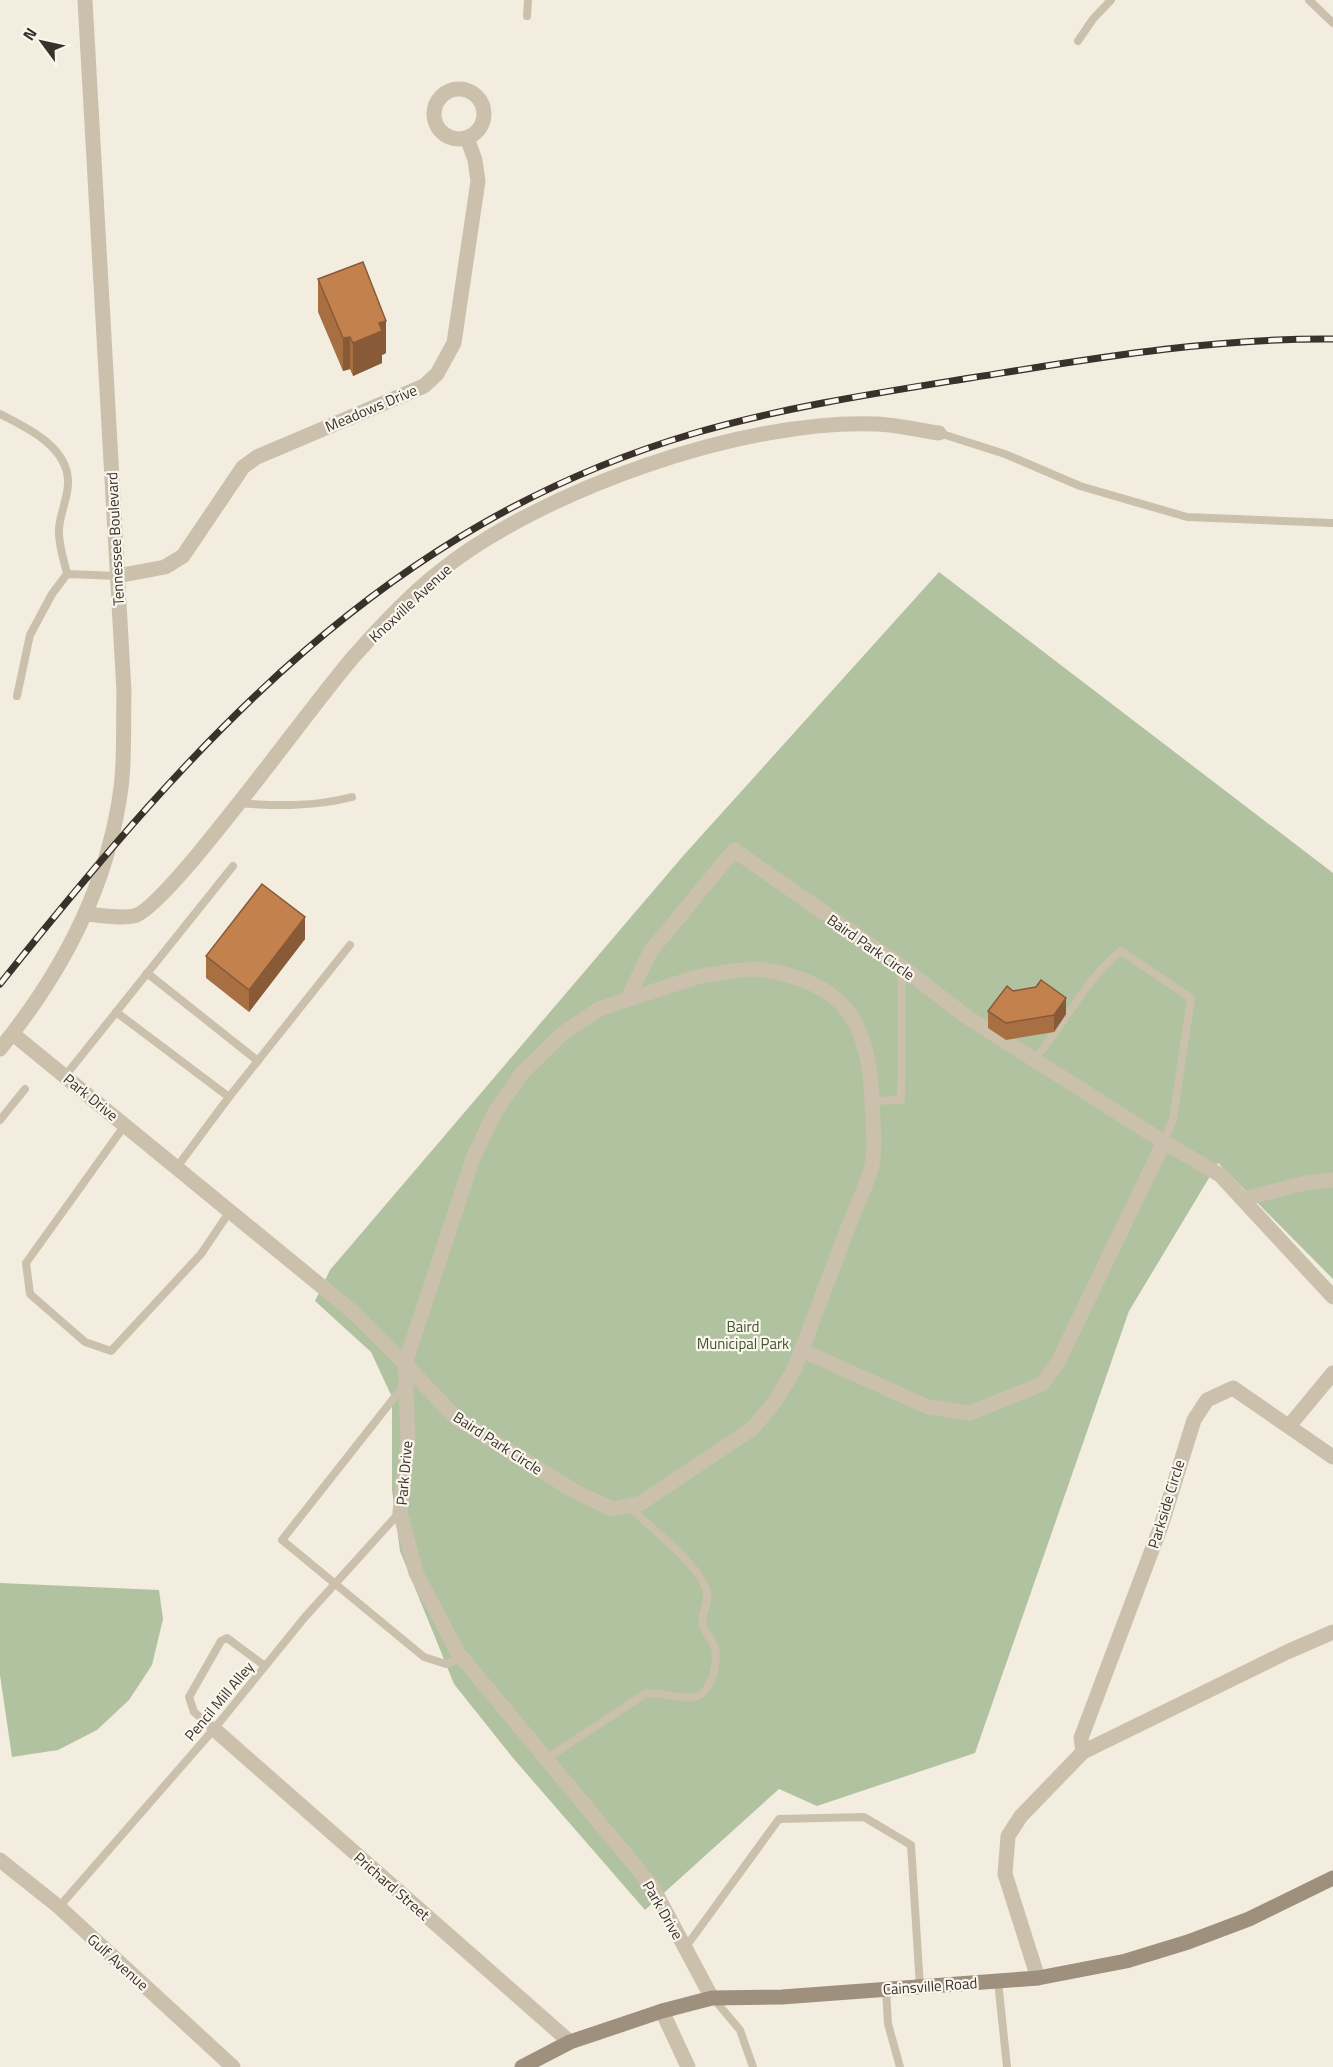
<svg xmlns="http://www.w3.org/2000/svg" width="1333" height="2067" font-family="'Titillium Web',sans-serif">
  <rect width="100%" height="100%" fill="#f3ede0"/>
  <!-- green -->
  <g fill="#b0c2a0">
    <path d="M939 572 1333 873V1279L1218 1163 1129 1311 975 1753 817 1806 779 1789 645 1910 513 1758 454 1684 400 1551 392 1490V1397L371 1352 315 1301 330 1270 683 856Z"/>
    <path d="M0 1583 159 1590 163 1619 152 1665 129 1700 97 1730 58 1750 12 1757 0 1675Z"/>
  </g>
  <g fill="none" stroke-linecap="round" stroke-linejoin="round">
    <!-- service -->
    <g stroke="#cbc0ac" stroke-width="8">
      <path d="M1309 0 1333 23"/>
      <path d="M527 16 528 0"/>
      <path d="M1078 41 1093 19 1111 0"/>
      <path d="M0 414C26 427 69 447 68 483 68 498 60 513 59 529 58 543 64 560 67 574"/>
      <path d="M939 433 1005 454 1080 486 1187 517 1333 523"/>
      <path d="M17 696 30 635 52 594 67 574 117 576"/>
      <path d="M237 803C276 806 314 807 352 797"/>
      <path d="M147 973 258 1061"/>
      <path d="M116 1012 229 1097 177 1167"/>
      <path d="M1034 1059C1066 1024 1083 981 1121 951L1191 998 1173 1119 1164 1142"/>
      <path d="M65 1076 233 866"/>
      <path d="M229 1097 350 945"/>
      <path d="M872 1101 901 1100 902 967"/>
      <path d="M0 1120 25 1089"/>
      <path d="M125 1125 26 1263 30 1294 85 1342 111 1351 201 1254 230 1211"/>
      <path d="M405 1384 282 1540 424 1657 446 1664 463 1658"/>
      <path d="M214 1729 194 1712 189 1697 221 1641 227 1638 265 1666"/>
      <path d="M546 1759 646 1693C661 1692 689 1702 700 1695 712 1687 718 1664 715 1649 713 1640 705 1633 703 1625 700 1613 711 1602 706 1589 699 1565 648 1525 628 1506"/>
      <path d="M59 1907 214 1729 305 1617 400 1512"/>
      <path d="M685 1948 779 1819 864 1817 911 1845 920 1987"/>
      <path d="M998 1981 1007 2067"/>
      <path d="M886 1989 888 2024 900 2067"/>
      <path d="M713 1998 740 2030 753 2067"/>
    </g>
    <!-- minor -->
    <g stroke="#cbc0ac" stroke-width="15">
      <circle cx="459" cy="114" r="25"/>
      <path d="M117 576 165 567 183 556 243 467 257 457 424 386 437 374 454 343 478 181 475 160 467 138"/>
      <path d="M87 914C100 915 120 919 134 916 168 908 319 694 356 654 380 627 410 595 438 573 540 490 746 418 877 424 897 425 919 430 939 433"/>
      <path d="M758 969C842 981 869 1018 872 1101 873 1120 875 1141 873 1160 870 1180 857 1202 851 1220 832 1270 813 1320 794 1370L775 1401 753 1428 641 1503 612 1509 576 1492 456 1418 405 1364 473 1158 495 1112 523 1072 562 1034 599 1009 697 977 731 971Z"/>
      <path d="M627 1000 650 952 734 850 902 967 967 1017 1164 1142 1220 1175 1333 1297"/>
      <path d="M13 1034 353 1312 405 1364 408 1441 400 1512 416 1573 458 1653 652 1886 712 1998"/>
      <path d="M1243 1199 1305 1183 1333 1180"/>
      <path d="M801 1350 928 1407 970 1413 1042 1384 1058 1362 1164 1142"/>
      <path d="M1289 1426 1333 1373"/>
      <path d="M214 1729 570 2042"/>
      <path d="M1083 1752 1081 1738 1161 1526 1194 1420 1207 1400 1233 1388 1333 1457"/>
      <path d="M0 1860 59 1907 233 2067"/>
      <path d="M1038 1978 1005 1874 1008 1836 1021 1816 1083 1752 1287 1652 1333 1632"/>
      <path d="M662 2011 688 2067"/>
    </g>
    <!-- tertiary -->
    <path stroke="#cbc0ac" stroke-width="15" d="M0 1049C62 973 108 886 121 788 125 756 123 723 124 692L85 0"/>
    <!-- secondary -->
    <path stroke="#9f907d" stroke-width="15" d="M522 2067 570 2042 662 2011 712 1998 782 1997 1038 1978 1126 1961 1188 1942 1249 1919 1333 1878"/>
    <!-- rail casing -->
    <g stroke="#39322b" stroke-width="7">
      <path id="rail" d="M0 984C195 740 384 525 695 433 785 407 877 393 970 378 1090 359 1211 338 1333 339"/>
    </g>
    <!-- rail -->
    <use href="#rail" stroke="#faf6ed" stroke-width="4.5" stroke-dasharray="14" stroke-linecap="butt"/>
  </g>
  <!-- wall -->
  <g fill="#a86f43">
    <path d="M318 279 386 353 382 355V363L353 376 350 369 343 371 318 312Z"/>
    <path d="M305 939 249 1012 206 978V956Z"/>
    <path d="M1013 991 1066 1014 1054 1032 1006 1040 988 1028V1011Z"/>
  </g>
  <!-- shaded-wall -->
  <g fill="#885a37">
    <path d="M386 321V353L382 355V363L353 376V343L379 323Z"/>
    <path d="M350 337V369L343 371V338Z"/>
    <path d="M305 917V939L249 1012V990Z"/>
    <path d="M1066 998V1014L1054 1032V1015Z"/>
  </g>
  <!-- building -->
  <g fill="#c3814e" stroke="#885a37" stroke-width="1.5">
    <path d="M363 262 386 321 379 323 382 331 353 343 350 337 343 338 318 279Z"/>
    <path d="M262 884 305 917 249 990 206 956Z"/>
    <path d="M1041 980 1066 998 1054 1015 1006 1023 988 1011 1007 986 1013 991 1036 987Z"/>
  </g>
  <g text-anchor="middle" dominant-baseline="central" stroke-width="4.5" stroke-linejoin="round" paint-order="stroke">
    <!-- street labels -->
    <g font-size="15" fill="#39322b" stroke="#faf6ed">
      <text transform="translate(371 408) rotate(-23)">Meadows Drive</text>
      <text transform="translate(115 539) rotate(-93)">Tennessee Boulevard</text>
      <text transform="translate(410 603) rotate(-43)">Knoxville Avenue</text>
      <text transform="translate(871 947) rotate(35)">Baird Park Circle</text>
      <text transform="translate(91 1097) rotate(39)">Park Drive</text>
      <text transform="translate(498 1443) rotate(33)">Baird Park Circle</text>
      <text transform="translate(404 1473) rotate(-85)">Park Drive</text>
      <text transform="translate(1166 1504) rotate(-73)">Parkside Circle</text>
      <text transform="translate(219 1701) rotate(-50)">Pencil Mill Alley</text>
      <text transform="translate(392 1886) rotate(41)">Prichard Street</text>
      <text transform="translate(663 1910) rotate(60)">Park Drive</text>
      <text transform="translate(118 1962) rotate(42)">Gulf Avenue</text>
      <text transform="translate(930 1986) rotate(-4)">Cainsville Road</text>
    </g>
    <!-- park labels -->
    <g font-size="15" fill="#41572f" stroke="#faf6ed">
      <text x="743" y="1326">Baird<tspan x="743" dy="17">Municipal Park</tspan></text>
    </g>
  </g>
  <!-- north arrow -->
  <g transform="translate(42 42) rotate(303)" stroke="#faf6ed" stroke-width="4.5" paint-order="stroke">
  <path d="M0-4.5L10 22L0 15L-10 22Z" fill="#39322b"/>
  <text y="-9" font-size="16" font-weight="bold" text-anchor="middle" fill="#39322b">N</text>
  </g>
</svg>
